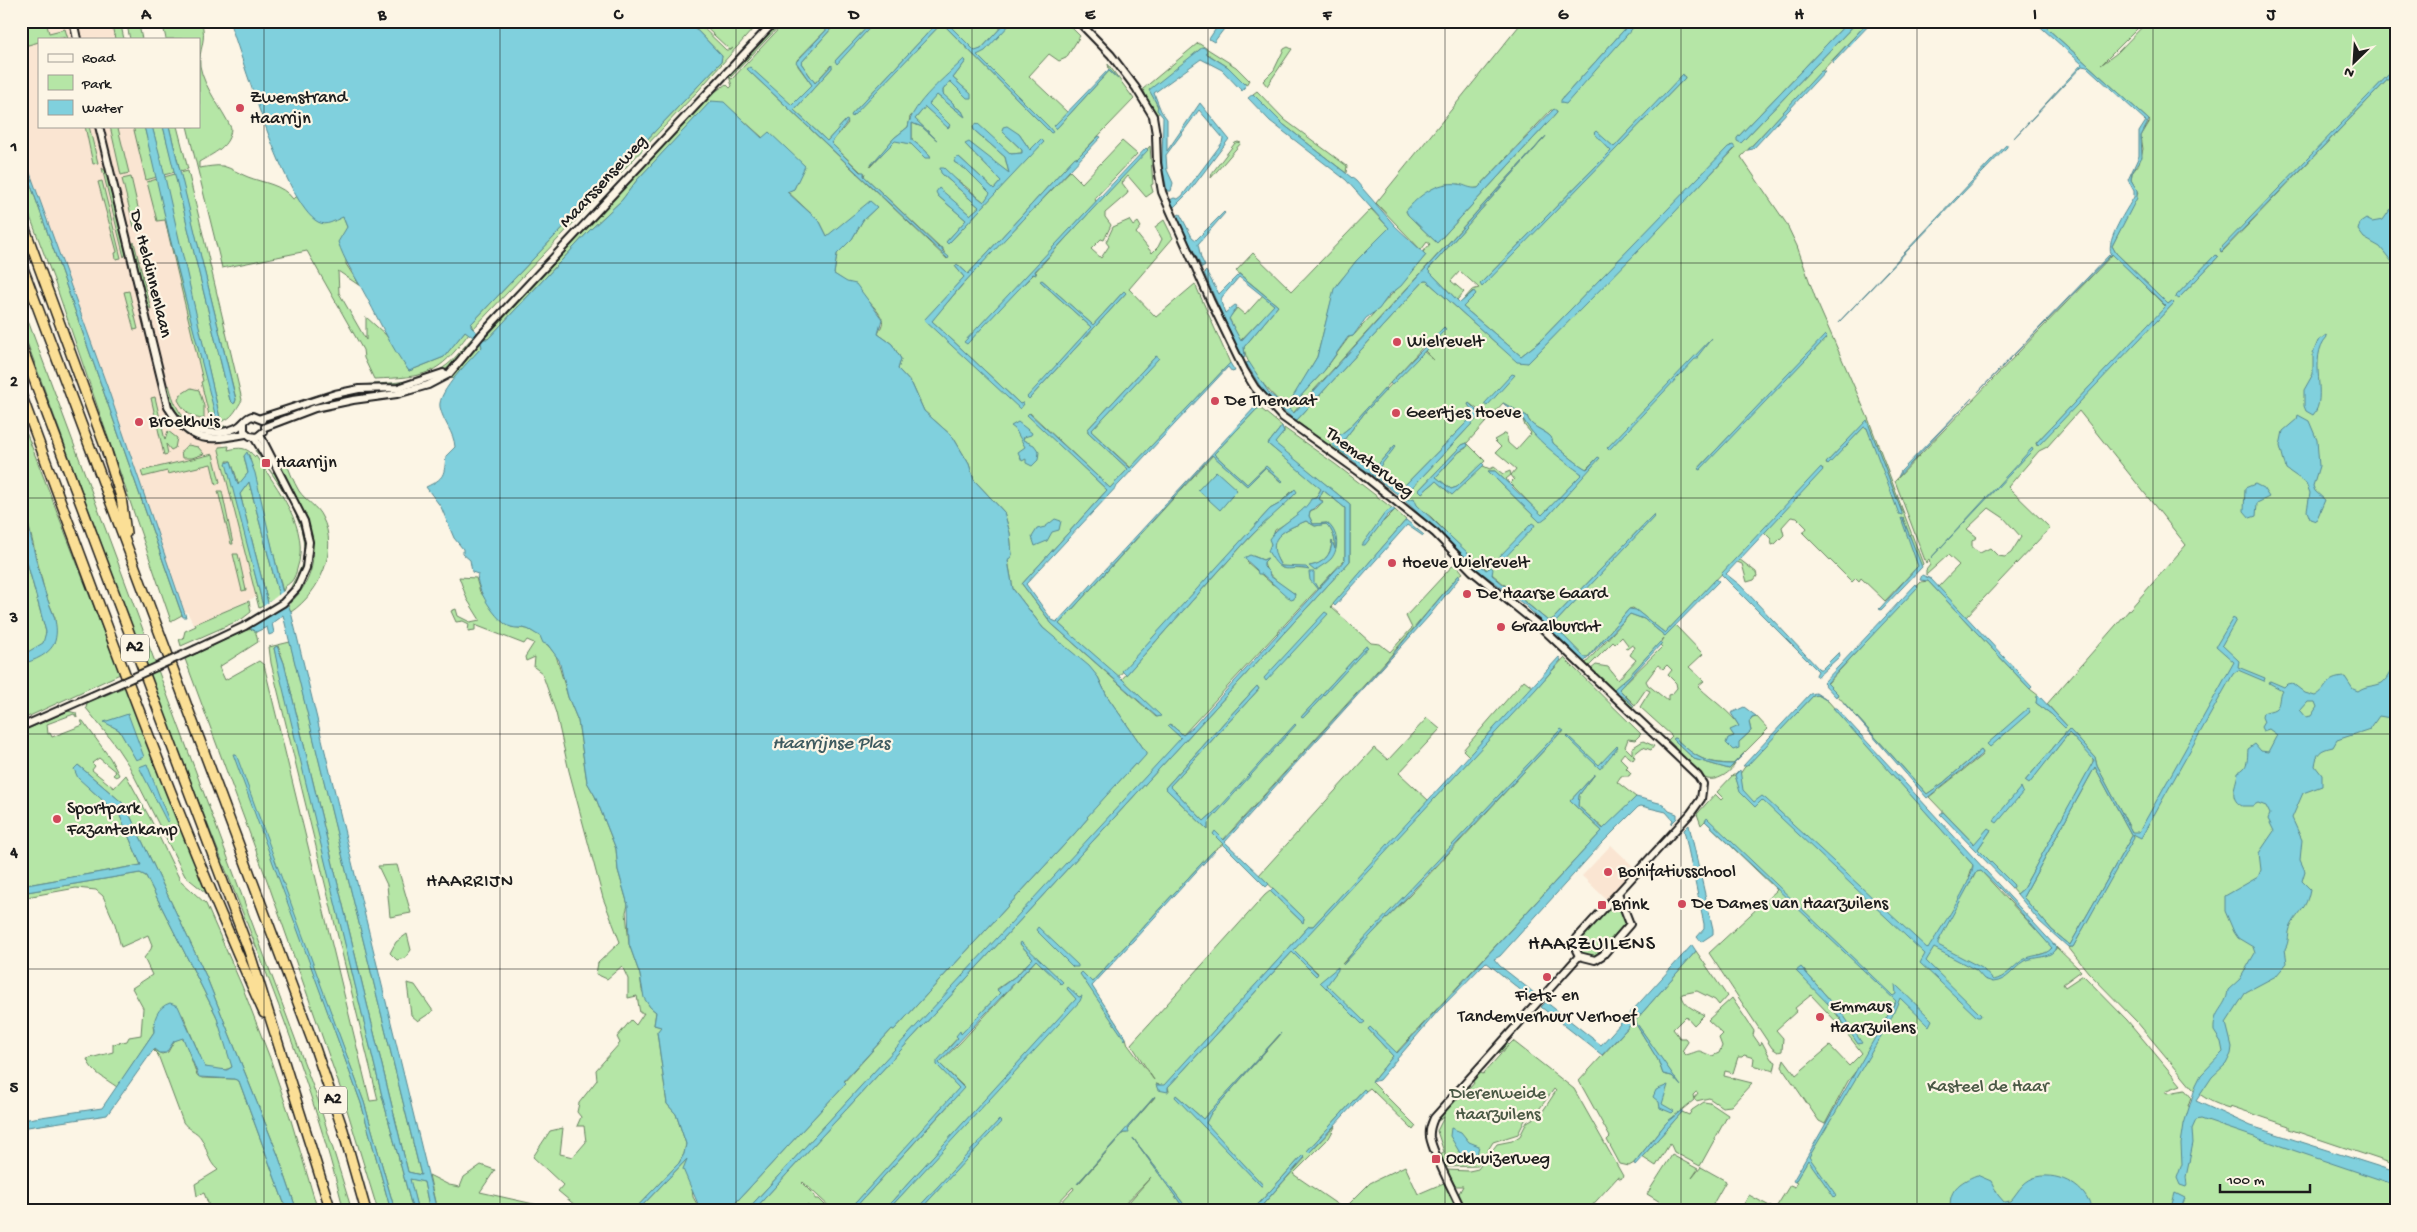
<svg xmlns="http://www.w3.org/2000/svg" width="2417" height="1232" font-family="'Gochi Hand',sans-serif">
  <rect width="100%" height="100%" fill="#fcf5e5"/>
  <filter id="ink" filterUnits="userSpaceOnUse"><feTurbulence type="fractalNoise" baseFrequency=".02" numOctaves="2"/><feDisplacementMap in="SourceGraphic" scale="10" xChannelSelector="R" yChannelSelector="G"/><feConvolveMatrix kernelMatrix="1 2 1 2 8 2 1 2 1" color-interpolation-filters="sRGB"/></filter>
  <g filter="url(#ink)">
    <!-- built -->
    <g fill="#fae5d2">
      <path d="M21 21H119L124 39H39V126H145L260 595 194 625 187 612 185 613 182 608 164 559 107 386 21 150Z"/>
      <path d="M1611 845 1635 868 1607 900 1582 876Z"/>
    </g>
    <!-- green -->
    <g fill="#b5e6a6" stroke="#688161" fill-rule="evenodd">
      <path d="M21 21H46L49 33 65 29 68 39 62 37 39 39V42L21 47Z"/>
      <path d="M111 21H120L124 39H115Z"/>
      <path d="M126 21H138L142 39H130Z"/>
      <path d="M162 21H201C208 40 198 49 200 66 204 88 222 108 231 128 230 147 214 153 199 162V168C207 167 215 165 223 166 231 168 240 174 248 177 263 183 282 184 293 199L298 196 304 206 343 217 347 227 346 264 360 286 338 271 339 293 366 340V317L386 335 409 371 444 357 465 331 469 333C438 376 426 377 374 379L364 358 363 350 307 251 222 268 187 126H199V39H166Z"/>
      <path d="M688 21H696L726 50H731L733 48 730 50 699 21H760L698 91 473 329 471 324 721 62 722 56Z"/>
      <path d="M779 21H784L730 78 732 79 786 21H835L797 60 798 66 812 85 792 106 750 68 747 69 947 259 942 247 940 248 864 176 865 173 861 172 831 143 848 123 846 120 827 141 794 110 832 68 831 65 815 83 801 63 838 21H873L835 61 837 63 876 21H939L851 115 852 116 942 23 1051 133V130L977 55 1013 21H1065L1080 36 1066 58 1059 61 1049 54 1029 76 1068 113 1054 126 1056 129 1109 71 1118 79 1109 69 1108 64 1134 99 1077 158 1075 157 968 274 957 264 955 266 964 277 925 320 1020 408 1024 404 1023 403 1020 404 932 321 934 318 976 269 1070 171 1082 183 1122 141 1137 154 1095 198 1096 202 1091 207 965 342 1034 274 1037 273 1035 272 1150 146 1153 184 1151 185 1153 192 1146 197 1128 176 1122 183 1128 191 1127 194 1105 213V217L1111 225 1104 240 1101 239 1091 249 1101 258 1109 246 1106 242 1113 227 1129 220 1133 226 1138 222 1141 227 1136 233 1152 253 1158 247 1162 239 1155 227 1164 220 1173 238 1129 289 1156 317 1195 284 1230 363 1131 468 1091 431 1158 358 1156 356 1088 429V432L1128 469 1110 488 1030 413 1028 415 1107 490 1022 584 1052 624 1156 717 1160 716 1122 679C1162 635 1201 590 1241 547 1258 528 1278 511 1293 490L1279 504 1270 509 1118 677 1059 624 1213 455 1247 486 1265 468 1281 482 1266 466 1247 484 1214 454 1257 409 1260 408 1282 426 1268 444 1321 488C1317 501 1289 522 1275 530 1269 551 1266 551 1282 568L1308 569 1281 566C1279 561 1275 556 1273 552 1269 534 1295 526 1306 521L1315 526 1326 524C1333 530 1336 540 1335 550L1332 541C1331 555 1324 564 1310 566L1315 571 1336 548C1336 538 1335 529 1327 523L1313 524 1309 516 1310 511 1317 508 1323 501 1319 499 1323 490 1345 508V559L1183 735 1170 724 1168 725 1182 738 1133 792 746 1211H728L845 1084 844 1082 892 1029 894 1030 1076 832 1088 818 1086 817 1135 764 1137 765 1146 752 1107 696 1098 677 1043 628 1013 589 1008 560 1012 555 1010 533 1004 512 974 480 969 464 953 437 924 411 912 384 898 369 901 359 892 344 878 334C880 329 884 323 882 319 876 304 848 283 834 274L837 254 852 239 863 220 877 207 827 236 820 222 787 191 794 189 801 172 724 103 711 102 637 180 622 200 590 230 488 339H484L712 94 726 84 730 88 732 86 729 76ZM964 59 966 61 953 78 971 94 967 98 950 81 943 90V95L953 103 954 106 962 111 964 116 937 95 928 103 949 125V127L925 107 915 119 937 140 922 127 912 123V140L926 151 931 158 921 154 911 144 895 140 870 167 894 138 908 127 910 117ZM973 126 1011 154 1022 153V150L1002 131 1019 134 1030 150 1041 139 1043 142 950 242H946L966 220 938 196 939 189 970 215 979 207 941 173C958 177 970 191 984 202L991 193 967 170 954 162 959 157 994 189 1001 181 965 144 1009 173 1005 157 974 130ZM1042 280 1093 325 1124 291 1126 293 1029 399 1028 397 1091 327 1041 282ZM1253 556 1263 560 1267 558 1264 562C1265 575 1284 587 1295 594L1272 584 1247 562Z"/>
      <path d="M945 21H1007L981 49 975 52Z"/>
      <path d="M1523 21H1632L1561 100 1604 60 1639 21H1849L1737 138 1741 143 1858 21H1869L1741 157 1786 223 1797 246 1816 300 1868 418 1923 564 1921 566 1903 518 1918 566 1885 601 1861 578 1859 581 1856 578 1852 582 1803 533 1807 528 1797 518 1791 517 1782 527 1784 535 1775 544 1772 545 1771 539 1764 532 1823 468 1667 631 1665 633 1633 608 1629 609 1588 657H1584C1578 650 1556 630 1554 624L1655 515H1653L1553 619 1548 621 1468 554 1431 517 1405 497V495L1482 413 1469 403 1468 404 1474 415 1400 490 1378 474V469L1395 445 1373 470 1340 445 1366 411 1423 351 1434 360 1425 351 1445 327 1423 347 1350 427 1335 439V447L1346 455H1342L1296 421 1424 281H1427L1496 343 1528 363 1732 152 1735 149 1731 145 1539 342 1521 356 1463 307 1476 294 1473 291 1460 304 1472 290 1479 288 1460 271 1451 281 1464 292 1457 300 1428 270 1546 136 1293 413C1275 399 1246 369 1244 347L1278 306 1236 271 1253 253 1292 291 1371 209 1389 228 1339 282 1333 295 1317 357 1293 398 1296 401 1324 371 1349 337 1353 336C1369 318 1384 302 1401 285 1410 276 1417 264 1426 255L1423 252 1430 244 1427 242 1421 250 1376 203ZM1684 75 1685 78 1482 286 1480 284 1611 151 1594 132 1614 147ZM1551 110 1557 111 1556 114 1437 243 1408 215 1406 211 1458 184 1470 189 1478 188ZM1825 336 1827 337 1698 469ZM1503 403 1527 416C1530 427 1542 429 1550 436 1552 438 1551 440 1553 443 1557 447 1582 468 1586 469L1598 457 1548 516 1537 519 1488 471H1495L1508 483H1509L1506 479 1511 475 1514 479 1510 483 1542 516 1582 474 1543 443 1523 420 1525 426 1531 433 1516 450 1508 443 1506 433 1494 440 1501 447 1496 452 1516 469 1511 475 1510 471 1503 474 1494 467 1490 469 1481 465 1452 495 1436 481 1422 493 1419 490 1462 445 1467 443 1466 448 1459 452 1436 477 1451 489 1457 487 1485 461 1467 443ZM1867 421 1902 512 1867 428 1864 427 1827 465 1826 463Z"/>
      <path d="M2039 21H2145L2101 65 2117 53 2148 21H2396V67L2220 251 2222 252 2396 71V1165L2289 1129V1126L2230 1106 2229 1108C2215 1104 2203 1098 2192 1088L2137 1022 2088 972 2068 947H2073L2134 836 2097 766 2095 757 2069 729 2025 781 2029 783 2069 733 2093 757V763L2023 889 2017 894 1978 849 1991 830 1974 844 1929 797 1981 756 1983 753 1981 750 1943 783 1927 794 1827 684 1921 582 1928 581 2030 689 2039 696 2036 703 2051 714 2065 728 2067 726 2047 704 2186 545 2079 411 2047 447 2039 451 2008 487 2050 528 1966 617 1938 587 1959 565 1948 555 1926 575V570L1930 565 1929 559 1926 563 1895 481 2113 254 2166 307 2036 443 2037 446 2174 303 2172 301 2168 304 2116 253 2112 246 2138 193 2131 180 2132 173 2139 164 2143 149 2141 136 2150 121ZM2216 255 2218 257 2178 299 2176 296ZM1989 508 2004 518 2021 537 2011 553 2005 557 1998 556 1990 548 1980 553 1972 548V541L1977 537 1967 529Z"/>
      <path d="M1198 43 1236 67 1249 80 1246 85 1228 67 1200 49 1152 94 1160 112 1155 116 1143 89Z"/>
      <path d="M1288 47 1292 49 1267 86 1263 81 1274 70 1284 49Z"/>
      <path d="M1257 91 1285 120 1347 166 1346 173 1284 125 1253 94Z"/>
      <path d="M85 126H89L98 163 93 164Z"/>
      <path d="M110 126 118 128 129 173 121 175Z"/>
      <path d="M133 126H144L157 177 146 180Z"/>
      <path d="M152 126H163L175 172 164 175Z"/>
      <path d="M169 126H177L188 169 180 171Z"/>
      <path d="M1238 142 1241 143 1211 178 1212 173 1235 143Z"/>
      <path d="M21 157 182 615 171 621 54 280 21 193Z"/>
      <path d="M102 168 106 171 126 254 124 257Z"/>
      <path d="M188 171 242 400C233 415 230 422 211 423L201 382 203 381 165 220 157 221 147 182 157 179 170 238 217 419 220 418 164 177 175 174 230 400 235 403 236 399 180 173Z"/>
      <path d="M131 177 142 225 134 227 122 179Z"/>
      <path d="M102 181 121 258 116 259 115 253 117 252 98 182Z"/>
      <path d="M134 242 151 309 148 307 133 245Z"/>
      <path d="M129 291 138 329 134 330 124 292Z"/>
      <path d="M1263 295 1274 305 1272 308 1240 341 1229 318 1237 308 1245 315Z"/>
      <path d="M21 302 318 1100 352 1211H344C310 1072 252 938 200 805 138 646 80 486 21 326Z"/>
      <path d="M473 337 474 338C467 348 460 359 449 367 425 385 385 386 356 388L357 385C387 383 422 384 447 365 456 358 464 346 473 337Z"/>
      <path d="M481 343 482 347 454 379 451 378Z"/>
      <path d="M169 385C178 419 189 430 225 426V429C192 434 175 421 167 389Z"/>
      <path d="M191 388 199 390 204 406V419C192 419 184 411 178 400L180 395Z"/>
      <path d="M155 397 165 440 168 431 177 438 175 448 171 450 166 444 168 454 164 455 151 398Z"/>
      <path d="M21 419 120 674 21 720V540L46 632 45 638 55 640V618L45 593 21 494Z"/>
      <path d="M1284 428 1335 464 1392 508 1385 513 1383 522 1395 510 1406 520 1331 607 1371 643 1380 644 1390 652 1412 628 1406 616 1455 563 1463 573 1458 576 1387 660 1223 840 1215 832 1214 834 1223 844 1213 851 1092 982 1082 972 1126 1038 1128 1045 1154 1080 1131 1044 1265 895 1270 891 1303 923 1304 918 1259 875 1374 748 1388 760 1427 718 1440 729 1399 773 1429 801 1313 926H1309L1164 1086 1156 1084 1169 1091 1168 1087 1292 952 1316 976 1318 973 1293 950 1564 658 1641 734 1635 740 1628 739 1625 747 1632 754V748L1643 741 1654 746 1651 750 1643 747 1633 755 1635 757 1633 760 1624 753 1620 758 1628 766 1626 768 1631 773 1629 776H1621L1617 782 1636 797 1604 829 1578 806 1579 795 1595 774 1570 801 1602 831 1396 1053 1370 1027 1368 1029 1393 1056 1372 1082 1416 1126 1413 1130 1370 1088 1366 1091 1364 1089 1307 1151 1309 1153 1336 1125 1329 1138 1293 1174 1344 1209 1370 1183 1405 1166 1418 1194 1446 1182 1459 1211H1257L1305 1158 1303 1155 1252 1211H1189L1133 1138 1186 1211H1121L1151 1177 1118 1211H1053L1074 1189 1073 1187 1050 1211H919L1000 1122 999 1121 915 1211H887L989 1098 1001 1087 1079 997 1067 989 1077 999 883 1211H852L949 1105 963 1086 939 1063 961 1042 1036 960 1061 983 1020 944 1033 958 1017 975 997 989 1000 993 950 1046 937 1065 961 1088 848 1211H834L803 1182 802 1183 815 1196V1199H819L831 1211H805L808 1205 803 1211H753L1350 561V504L1274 443 1284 432ZM1366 646 1367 647 1304 717 1302 716ZM1257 686 1259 689 1170 786 1204 821 1221 806 1208 823V830L1165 788ZM1561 729 1563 733H1560L1410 895 1342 964ZM1280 1035 1211 1113 1205 1123 1263 1185 1261 1186 1176 1095 1203 1119ZM1155 1097 1128 1128 1127 1133H1123L1078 1184Z"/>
      <path d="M188 445 198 447 204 454 192 458H182L181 451Z"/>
      <path d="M229 446 228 450C240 447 247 447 255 457L256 456C277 489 311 528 297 569 295 577 292 583 285 586L283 592 249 455 244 456 248 473 239 485 231 461H227L263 606 259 608 219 450V447Z"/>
      <path d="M255 450 272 473 275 472C296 510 321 551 290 591 292 581 301 572 303 560 310 521 276 480 255 450Z"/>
      <path d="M213 454 220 482 216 485 211 464 168 474 167 471 143 477 141 471Z"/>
      <path d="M285 459C289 469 293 481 299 491 306 501 317 506 322 517 340 550 319 593 291 612L288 605C337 561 303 510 278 465Z"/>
      <path d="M249 482 279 596 268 603 240 494Z"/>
      <path d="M218 491H222L233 544H231Z"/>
      <path d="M233 554H238L246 590 242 591Z"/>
      <path d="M1739 559 1756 572 1757 576 1754 580 1747 582 1742 564 1737 562Z"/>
      <path d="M459 577 476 578 480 592 511 627 528 629 540 636 556 655 568 697 578 721 587 782 595 796 616 849 618 870 628 905 626 912 629 944 640 975 642 990 650 1007 656 1012 654 1025 662 1027 657 1032 667 1104 676 1114 686 1144 684 1154 679 1163 633 1211H582L558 1191 563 1185 533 1157 550 1131 563 1128 560 1154 573 1157 586 1142 584 1126H577L581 1117 577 1112 579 1103 597 1080 596 1070 620 1043 617 1037 631 1020 636 1025 644 1013H640L637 996 628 998V979L622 966 607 979 596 974 598 963 620 942 603 898 569 771 556 713 542 673 534 667 535 657 526 661 525 657 534 643 527 640 524 644 475 625V630L468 631 469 624 463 621 456 622 451 611 456 609 458 616 470 622 480 620 467 599Z"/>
      <path d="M249 601 251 612 242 619 181 646 179 639H183L185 631 196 626 195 624Z"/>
      <path d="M1630 614 1644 619 1665 636 1675 625 1703 654 1689 667 1704 681 1698 686 1700 688C1711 699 1733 714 1739 726L1733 737 1739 742 1751 731 1749 722 1752 717 1756 716 1768 729 1733 764C1705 763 1696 758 1675 738L1673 739 1694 759 1729 769 1735 764C1730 774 1713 784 1703 777L1674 749 1675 747 1668 740 1672 736 1640 707 1650 691 1646 689 1635 705 1619 689 1662 647 1660 645 1664 638 1629 676 1614 689 1634 706 1629 708 1590 670 1596 665 1608 667 1618 680 1636 660 1630 655 1635 647 1632 645 1627 649 1625 648 1628 645 1622 637 1615 644 1613 642 1587 668 1573 653 1586 663ZM1658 665 1663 669 1667 665 1672 670 1668 675 1676 683 1677 688 1672 694 1668 695V701L1648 685 1646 681Z"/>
      <path d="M255 629 258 642 219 667 225 680 259 661 264 665 370 1101 378 1100 271 663 269 647 290 642 421 1175 408 1172 284 663 278 646 274 648 382 1096 413 1211H395L364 1102 234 754 361 1103 391 1211H378L341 1090 268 883 185 659 246 630Z"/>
      <path d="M1524 680 1533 687 1469 756 1463 750Z"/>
      <path d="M125 687 206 893 185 876 129 766 113 742 86 708 87 703ZM128 715 136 759 119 730 105 722Z"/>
      <path d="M1818 695 1828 701 1973 865 1969 877 1972 880 1976 872 1981 871 2052 947 2049 952 2038 955 2041 957 2056 949V947L2081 971 2063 984 2065 987 2083 975 2127 1020 2181 1085 2165 1091 2168 1093 2185 1090 2191 1097 2188 1106 2396 1178V1211H1740L1749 1195 1775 1209 1790 1185 1795 1187 1797 1183 1795 1182 1856 1071 1848 1081 1825 1124 1819 1121 1782 1067 1784 1059 1796 1075 1830 1046 1849 1066 1862 1053 1844 1030 1811 995 1795 1008 1797 1011 1776 1030 1783 1038 1782 1051 1778 1052 1772 1048 1709 953 1777 890 1705 821 1701 825 1697 814 1715 794 1721 800 1723 798 1717 792 1733 775H1735L1738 784 1740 774 1744 768 1813 696ZM1801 967 1844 1016 1859 1044Z"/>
      <path d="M68 711 76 713 77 718 74 714 47 724 48 734 50 733 52 737 83 725 81 721H83L110 758 119 775 116 777 113 775 116 772 99 758 92 763 95 766 92 770 114 788 126 775 151 820 180 880 206 904 242 986 270 1058 290 1117 318 1211H297L278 1155 206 976 125 805 78 765 87 786 120 816 141 865 21 886V732Z"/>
      <path d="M2095 767 2132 836 2070 945 2052 930 2023 897Z"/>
      <path d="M397 865 411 913 390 917 387 885 378 866Z"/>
      <path d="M140 873 146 876 216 1015 232 1062V1067C225 1072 210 1070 204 1066L183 1015 153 1026 154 1032 117 1087C106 1079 91 1072 87 1059L113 1052V1044L127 1041 129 1037 141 1035 143 1008 132 988 152 975 144 958 151 949 152 945 148 935 121 947 115 924 103 896 96 890 76 888 21 898V893Z"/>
      <path d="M1612 902H1617L1621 906 1627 924 1593 958 1581 956C1573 933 1597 917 1612 902Z"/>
      <path d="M407 934 411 950 405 958 397 960 390 953 396 942Z"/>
      <path d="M1696 951 1727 996 1719 1005 1715 1000 1697 991 1682 994C1682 1005 1695 1010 1704 1015L1694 1025 1686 1016 1673 1029 1680 1038H1685L1688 1042 1682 1051 1686 1055C1704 1050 1694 1049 1712 1056L1719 1053 1722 1046 1719 1038 1723 1034 1708 1020 1732 998 1754 1031 1753 1035 1760 1045 1762 1042 1771 1059 1776 1062 1774 1071 1753 1065 1754 1058 1744 1055 1742 1057H1738L1733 1073 1725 1071 1724 1076 1752 1083 1731 1106 1722 1107 1709 1098 1696 1101 1694 1098 1698 1093 1696 1092 1693 1095 1694 1100 1667 1122 1634 1163 1629 1166 1620 1164 1607 1140 1610 1137 1579 1081 1634 1021 1658 1060 1663 1074 1672 1076 1676 1080 1635 1021Z"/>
      <path d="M407 983 415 985 433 1011 418 1021 411 1015Z"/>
      <path d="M181 1038 185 1041 197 1075 202 1078 234 1079 239 1081 287 1211H211L204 1193 197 1196 195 1184 218 1170C207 1161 208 1149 201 1138 197 1131 187 1129 183 1122L158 1055 153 1050 162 1054 168 1052 174 1041Z"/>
      <path d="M1513 1041 1574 1089 1623 1176 1621 1179 1618 1177 1587 1211H1466L1458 1195 1463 1186H1455L1447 1170 1469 1171 1478 1169 1497 1144 1512 1141 1520 1136 1527 1122 1541 1114 1556 1091 1554 1089 1537 1112 1527 1116 1518 1134 1493 1142 1478 1166 1445 1167 1440 1154 1444 1152 1437 1131 1444 1117 1438 1121 1435 1119 1468 1084 1470 1085 1464 1095 1474 1083 1472 1080 1479 1072 1483 1074 1508 1046 1501 1052 1495 1053 1506 1042 1509 1045Z"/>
      <path d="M1704 1102 1710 1103 1728 1115 1700 1166 1674 1152 1670 1143 1656 1166 1642 1157 1682 1112 1689 1115 1692 1110Z"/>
      <path d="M1672 1155 1698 1169 1692 1178 1701 1167 1726 1181 1713 1204 1724 1211H1675L1647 1194Z"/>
      <path d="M689 1157 693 1197 701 1211H637Z"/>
      <path d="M481 1165 495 1170 480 1192 565 1211H437L429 1175 449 1185 460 1187 464 1177Z"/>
      <path d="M409 1178 424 1182 430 1211H418Z"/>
    </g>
    <!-- water -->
    <g fill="#80d0dd" stroke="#588890" fill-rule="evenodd">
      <path d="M229 21H688L722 56 721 62 471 324V327L484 339H488L590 230 622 200 637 180 711 101 724 102 762 138 769 132 805 166 794 189 787 192 820 222 827 236 870 201 877 207 863 220 852 239 837 254 834 274 847 282 856 284 882 319 878 334 892 344 901 359 898 369 912 384 924 411 953 437 969 464 974 480 1004 512 1010 533 1012 555 1008 561 1013 589 1043 628 1089 666 1098 677 1107 696 1146 752V755L1137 765 1135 764 1087 817 1088 818 1076 832 894 1030 892 1029 844 1081 846 1083 728 1211H701L683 1169 687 1159 637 1211H633L679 1163 684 1154 686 1144 676 1114 667 1104 657 1032 661 1027 654 1025 656 1012 650 1007 644 998 640 975 629 944 628 905 618 870 616 849 595 796 587 782 578 721 568 697 559 660 548 645 543 643 540 636C535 634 531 630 527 629 522 627 516 629 511 627 498 624 473 586 478 574L472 572 470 560 463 554V549L454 538 441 507 426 487C445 478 444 475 446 456L455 447C454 432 443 422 440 407 437 392 472 358 482 347L481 343 465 331 444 357 409 371C389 345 377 315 361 287 351 270 345 261 338 242L347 227 343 217C335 220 327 227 318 222 285 204 244 61 229 21Z"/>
      <path d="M835 21H838L801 63 815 83 832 65V68L794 110 827 141 846 120 848 121 831 143 860 172H864V176L939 248H943L942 251 949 257 948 259 747 69 750 67 792 105 812 85 796 62Z"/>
      <path d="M873 21H876L837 64 835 61Z"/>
      <path d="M939 21H945L975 51 981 49 1007 21H1013L985 51 977 55 1048 126 1053 132 1051 133 942 23 852 117 851 115Z"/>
      <path d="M1221 21H1230L1214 42 1209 39Z"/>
      <path d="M1632 21H1639L1566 104 1561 103V100Z"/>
      <path d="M1849 21H1858L1741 143 1737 141V138Z"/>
      <path d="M1869 21H1873L1833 63V60Z"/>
      <path d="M2034 21H2039L2149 120 2141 136 2142 157 2132 173 2131 180 2137 190V198L2112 246 2116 253 2168 304 2172 301 2174 303 2038 446 2036 443 2166 306 2112 254 1978 392 2111 253C2106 240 2127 209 2134 197V191L2128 180 2139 156V132L2146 121 2087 67 2082 66 2013 139 2082 64Z"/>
      <path d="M1203 47 1206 49 1207 54 1228 67 1246 85 1242 91 1222 70 1201 59 1154 93 1161 111 1167 119V151L1200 103 1229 139 1189 192 1173 208 1170 200 1174 198 1178 199 1182 196 1222 143 1223 138 1199 110 1166 155 1167 170 1173 183 1171 191H1167L1162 165 1163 117 1157 110 1158 106 1149 90Z"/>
      <path d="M964 59 966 61 953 78 971 94V98H967L950 81 943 90V94L953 103 954 106 962 111 965 117 937 95 929 104 950 125 948 128 925 107 915 119 937 140 922 127 912 123V140L926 151 931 158H925L911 144 895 141 870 166 894 138 908 127C912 103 947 76 964 59Z"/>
      <path d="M2396 67V71L2221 252 2220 249Z"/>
      <path d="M1109 69 1118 79 1109 71 1056 129 1054 126Z"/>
      <path d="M1821 71H1825L1753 149 1748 150Z"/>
      <path d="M1683 74 1685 78 1482 287 1480 284 1611 151 1594 133 1596 131 1614 147Z"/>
      <path d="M1253 94 1284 125 1356 181 1395 226 1426 255 1401 286 1389 295 1379 309 1366 318 1353 336 1348 337 1324 371 1296 401 1292 398 1317 357 1334 289 1356 261 1389 228 1346 180 1270 121 1248 98Z"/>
      <path d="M1554 109 1557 111 1556 114 1437 243 1408 215 1406 211C1418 196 1437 181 1458 184 1466 185 1469 189 1478 188Z"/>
      <path d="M977 123 1011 154 1022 153V150L1002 131 1003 127 1007 126 1019 134 1030 150 1041 139 1044 142 948 244 946 242 966 220 938 196 936 192 939 188 970 215 979 207 941 173 940 168H944L963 186 984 202 990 193 967 170 954 162 956 158 959 157 994 189 1001 181 965 144 969 142 1009 173 1005 157 974 130 973 126Z"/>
      <path d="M144 126H152L161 160 220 418H216L170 238Z"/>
      <path d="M163 126H169L236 400 234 404 230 400Z"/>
      <path d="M1099 136 1101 137 961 286 932 321 1020 404 1023 403 1024 404 1020 409 924 320 964 277 955 266 957 264 968 274 1075 157 1077 158Z"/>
      <path d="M1546 136 1428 270 1460 303 1474 291 1476 294 1463 307 1521 356 1539 342 1728 147 1733 145 1735 148 1643 246 1528 363 1517 362 1427 281H1424L1296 421 1266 396 1246 363 1249 362 1269 393 1294 413Z"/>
      <path d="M2007 144V147L1837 324Z"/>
      <path d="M21 148 107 386 186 617H183L180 609C127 458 74 308 21 157Z"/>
      <path d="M1146 148 1148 150 1035 271 1036 275 1033 274 967 344 964 342Z"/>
      <path d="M2396 207V267L2380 247 2364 238 2358 230 2360 223 2366 219 2372 222 2383 220 2390 210Z"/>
      <path d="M1224 212 1225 213 1198 244 1201 258 1205 266 1202 268 1176 216 1180 214 1192 237 1196 240Z"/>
      <path d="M2215 255 2218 257 2178 299 2175 297Z"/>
      <path d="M1206 271 1219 294 1239 274 1278 306 1244 347 1245 358 1240 355 1204 273ZM1239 277 1274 305 1241 341 1229 319 1237 306 1235 305 1225 313 1221 302 1222 297Z"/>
      <path d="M1042 280 1093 325 1124 291 1126 293 1029 399 1027 397 1091 327 1040 281Z"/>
      <path d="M1444 327 1446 329 1392 385 1390 383Z"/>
      <path d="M1825 335 1827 337 1700 470 1698 469Z"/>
      <path d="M2326 335 2327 337C2307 358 2329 398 2313 415L2306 411 2304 406V390L2313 374V353L2318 341Z"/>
      <path d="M1712 338 1697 357 1698 359H1695L1609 450 1607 448Z"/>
      <path d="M1156 356 1159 358 1091 431 1130 468 1230 363 1235 371 1232 372 1228 367 1026 584 1052 620 1057 622 1255 407 1253 404 1256 403 1260 408 1257 409 1214 454 1247 484 1266 466 1283 481 1282 482 1265 468 1247 486 1212 455 1059 624 1122 679 1161 716 1157 717 1052 624 1022 584 1107 490 1027 415 1029 413 1110 488 1128 469 1088 432V429Z"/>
      <path d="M1512 374 1515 375 1487 406 1484 404Z"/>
      <path d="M1385 388 1387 389 1366 411 1340 445 1342 448 1373 470 1395 445 1396 446 1378 469V474L1400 490 1474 415 1468 404 1469 403 1478 412 1480 411 1482 413 1405 495V497L1409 500 1414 498 1417 505 1486 570 1491 567 1493 569 1492 575 1548 621 1553 619 1654 514 1655 516 1554 624C1556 629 1578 650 1584 657H1588L1629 609 1636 610 1665 633 1716 579 1719 581 1665 636 1644 619 1630 614 1584 662 1526 606 1478 570 1401 497 1332 445 1335 439 1350 427Z"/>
      <path d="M1972 398 1898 477 1901 471Z"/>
      <path d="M1503 403 1527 416C1530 427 1542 429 1550 436 1552 438 1552 440 1553 443 1557 447 1582 468 1587 469L1598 457 1600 458 1548 516 1540 522 1488 471H1495L1542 515 1582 474C1564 461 1530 437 1522 416L1514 413Z"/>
      <path d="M2298 415 2309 421 2317 440 2319 466 2313 486 2315 491 2325 500 2316 521 2310 519 2307 511 2310 493 2306 483 2286 469 2285 465 2280 446 2283 431 2297 419Z"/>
      <path d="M1867 420 1902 513V515L1899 514 1867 428 1864 427 1828 465 1826 463Z"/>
      <path d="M1018 422 1032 433 1031 435 1024 437 1023 440 1034 445 1039 452 1038 460 1032 466 1026 463V459L1022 461 1018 452 1025 447 1015 429 1011 426Z"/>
      <path d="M1282 426 1284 432 1275 443 1350 504V561L799 1161 753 1211H746L1181 738 1168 726 1170 724 1183 735 1193 727 1318 590 1310 580 1309 572H1314V582L1318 589 1345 560V508L1323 490 1319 499 1323 502 1310 511 1309 516 1313 524 1327 523C1338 531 1340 548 1331 559 1326 564 1320 566 1315 571L1309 566C1323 564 1332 555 1332 541L1335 549C1336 540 1333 530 1326 524L1315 526 1306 521C1282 531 1264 538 1281 566L1306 567 1309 570C1287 564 1284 579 1268 551L1271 544 1269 539C1279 524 1305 513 1311 499L1316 498 1321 489 1268 444Z"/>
      <path d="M1467 443 1468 446 1459 452 1436 477 1451 489 1457 487 1482 463 1484 465 1452 495 1436 481 1422 493 1419 490 1462 445Z"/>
      <path d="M2032 448 2033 450 2027 456 1931 558Z"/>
      <path d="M247 452 255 473 282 590 291 612 437 1211H430L424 1182 410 1179 418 1211H413L382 1096 278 668 274 648 277 646 284 663 408 1172 421 1175 283 615 272 623 274 633 269 635 267 627 256 632 251 629 250 626 266 617 226 463 231 461 238 485 248 473 244 456ZM249 482 279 596 268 603 240 494Z"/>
      <path d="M1821 467 1823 470 1726 574 1740 585 1819 669H1822L1839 652 1840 655 1839 657 1817 677 1816 675 1818 671 1721 574Z"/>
      <path d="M1216 471 1237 490 1220 510 1198 490Z"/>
      <path d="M2255 484 2263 488 2269 497 2257 503 2256 516 2250 518 2244 511 2245 488Z"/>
      <path d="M1295 489 1297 492C1283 508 1265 521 1250 537 1208 582 1167 629 1126 675L1122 671 1270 509 1279 504Z"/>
      <path d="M21 494C29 527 35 560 45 592 50 609 60 622 55 641 51 654 34 661 21 664V656L43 643 46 632 21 540Z"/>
      <path d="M1392 508 1395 510 1388 515 1365 545H1362L1385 513Z"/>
      <path d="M1901 518 1903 519 1922 567 1881 610 1879 609 1881 607 1918 566Z"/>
      <path d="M1055 519 1061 521 1059 530 1052 532 1047 541 1035 546 1032 537 1037 529 1045 527Z"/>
      <path d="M1406 520 1424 535 1423 536 1407 525 1335 606 1333 604Z"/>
      <path d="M1532 523 1535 525 1533 528 1499 564 1496 560Z"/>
      <path d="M1250 555 1263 560 1268 558 1264 562V567L1269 572 1270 576 1295 594 1294 599 1291 600 1262 574H1258L1257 570 1244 558Z"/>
      <path d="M1459 575 1460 577 1429 616 1225 842 1269 884 1266 887 1213 834 1215 831 1224 840 1387 661Z"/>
      <path d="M1922 575 1931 579 2032 687 2030 689 1928 581 1920 580Z"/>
      <path d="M1916 584 1918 587 1827 683 1838 694 1836 697 1823 683Z"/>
      <path d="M1325 612 1328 614 1266 681 1264 678Z"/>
      <path d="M2233 618 2236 620 2222 645 2239 661 2238 667 2265 678 2264 681 2238 670 2233 674 2141 838 2133 834 2134 838 2073 947H2068L2040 922 2017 894 2023 889 2094 760 2069 733 2029 784 2025 781 2069 729 2095 757 2097 766 2132 832H2139L2234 662 2216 646ZM2095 767 2132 836 2070 945 2052 930 2023 897Z"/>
      <path d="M1660 642 1662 643 1619 689 1634 706 1614 689 1629 676Z"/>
      <path d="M1366 646 1368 647 1303 718 1301 717Z"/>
      <path d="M1559 657 1561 660 1536 689 1294 950 1318 974 1316 976 1292 952 1168 1087V1092L1158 1090 1156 1085H1164L1309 926H1313Z"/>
      <path d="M2396 663V719L2379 716 2370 729 2337 740 2333 747C2320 750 2317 752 2315 766L2322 775V786L2303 793 2292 818 2302 840 2300 860 2305 871 2302 881 2310 889C2306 911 2299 910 2291 926 2287 934 2290 941 2285 949L2287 963 2276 976 2246 992 2226 1023 2232 1047 2231 1054 2226 1064 2212 1077 2196 1101 2251 1126 2396 1172V1185L2201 1119 2196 1120 2192 1129 2193 1143 2186 1177 2187 1185 2186 1187 2180 1185 2177 1178 2182 1164 2181 1144 2184 1124 2196 1085 2201 1075 2223 1052 2221 1042 2214 1031C2213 1009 2226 1009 2228 990L2240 979 2255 953 2253 947 2238 938 2234 932 2225 911V896L2258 877 2261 870 2259 853 2274 831 2268 819 2270 814 2266 806 2258 803 2252 806H2242C2227 798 2237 784 2238 772 2249 768 2247 759 2248 749L2255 744 2261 751 2268 752 2277 735 2269 729 2263 731 2261 727 2264 722 2262 717 2263 713C2267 711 2272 711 2275 709 2281 705 2278 695 2282 690L2269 683 2270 681 2284 687 2287 684 2292 683 2305 693 2315 696C2329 689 2323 678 2345 677L2353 689 2358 691C2366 685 2374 687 2382 683 2389 678 2390 669 2396 663ZM2308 702H2315L2317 707 2311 716 2305 717 2300 711Z"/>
      <path d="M1257 686 1259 689 1170 786 1204 821 1221 806 1295 724 1296 725 1208 823V830L1165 788Z"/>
      <path d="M1816 693 1828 701 1818 695 1813 696 1747 766H1743L1810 694Z"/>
      <path d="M2037 696H2039L2067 726 2065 728 2051 714 2036 703Z"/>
      <path d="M1843 702 1927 794 1943 783 1981 750 1983 753 1927 798Z"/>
      <path d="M1744 707 1756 716 1752 717 1749 722 1751 731 1739 742V748L1733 750 1726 743 1728 738 1734 736 1730 730 1739 726 1731 713Z"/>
      <path d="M1833 708H1836L2056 947C2053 959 2034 956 2025 961 2013 968 2008 981 1993 982L1984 979 1976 970 1934 948 1926 961 1981 1015 1980 1017H1977L1920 963 1925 954 1762 800 1755 807 1740 792 1735 775 1740 770 1743 790 1754 802 1762 796 1766 799 1928 949C1938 932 1973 882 1973 865ZM1981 871 2002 891 2052 948C2044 957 2032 954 2023 960 2012 967 2006 978 1993 980L1982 968 1938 945V942L1976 872Z"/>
      <path d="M2028 708 2030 712 1990 747 1987 744Z"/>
      <path d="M128 714 144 757 136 760 119 730 104 722Z"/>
      <path d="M1561 729 1564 731 1560 733 1343 965 1359 944Z"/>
      <path d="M1568 736 1599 765 1617 746 1618 747 1600 769 1567 737Z"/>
      <path d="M1675 738C1695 757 1705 764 1733 764L1744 754 1729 769 1694 759 1673 739Z"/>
      <path d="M233 754H236L364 1102 395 1211H391L361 1103Z"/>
      <path d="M147 764 169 821 167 822 139 767Z"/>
      <path d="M78 765 125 805 206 976 278 1155 297 1211H287L239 1081 234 1079 199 1077 183 1038 174 1041 166 1053H159L154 1049 107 1115 21 1128V1120L102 1108 154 1032C153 1020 157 1007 170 1003L178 1006 205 1067 227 1070 232 1067 216 1015 146 876 140 873 21 893V886L141 865 120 816 78 778 74 769Z"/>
      <path d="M1595 774 1579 795 1578 806 1603 829 1636 797 1663 804 1669 811 1677 814V818L1671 824 1673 820 1666 812 1641 806 1638 807 1601 844 1500 956 1494 959 1500 966 1538 996 1534 1001 1486 962 1438 1011 1379 1080 1372 1082 1393 1056 1368 1029 1370 1027 1397 1053 1602 831 1570 801Z"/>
      <path d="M2021 787 2023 792 1997 823 1994 821 1996 817Z"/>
      <path d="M1943 812 1974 844 1988 828 1991 830 1978 849 2014 885 2012 888 1940 814Z"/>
      <path d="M1707 818 1893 996 1896 994 1895 984 1932 1020 1929 1026 1900 998 1890 1021 1809 1157 1836 1195 1834 1197 1808 1160 1795 1182 1793 1181 1896 1001 1705 821Z"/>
      <path d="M1689 825 1713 929V934L1701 942 1697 937 1704 929V924L1684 830Z"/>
      <path d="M1213 851H1215L1092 986 1126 1038 1125 1040 1080 974 1082 972 1092 982Z"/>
      <path d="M1273 888 1304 918 1303 923 1270 891Z"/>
      <path d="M1038 927 1078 965V967H1073L1036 930Z"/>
      <path d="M1021 942 1063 982 1061 984 1036 960 939 1063 964 1088 852 1211H848L959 1088 937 1065V1061L958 1038 956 1036 960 1031 961 1034 1000 993 997 990 1017 975 1033 958 1020 944Z"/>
      <path d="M1692 945 1696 951 1635 1021 1681 1086 1672 1076 1663 1074 1658 1060 1634 1021 1602 1055 1541 1007 1546 1002 1601 1045Z"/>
      <path d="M1338 967V970L1327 985 1365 1022 1362 1024 1320 982Z"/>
      <path d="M1801 967 1844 1016 1862 1043 1858 1044 1836 1012 1796 971Z"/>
      <path d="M1068 987 1079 997 1082 996 1080 1001 887 1211H883L1076 999 1067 989Z"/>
      <path d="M1281 1033 1211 1113 1206 1123 1263 1185 1261 1186 1175 1097 1176 1095 1203 1119Z"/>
      <path d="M1668 1085 1662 1104 1674 1111 1672 1113 1660 1108 1659 1102 1653 1097 1656 1090Z"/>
      <path d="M1364 1089 1366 1091 1309 1153 1307 1151Z"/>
      <path d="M1155 1096 1128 1128 1129 1133H1123L1077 1184Z"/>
      <path d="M1682 1110V1112L1635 1165 1634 1163 1667 1122Z"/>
      <path d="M999 1120 1001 1122 919 1211H915Z"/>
      <path d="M1451 1128 1461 1132 1469 1142 1479 1146 1477 1155 1469 1156 1460 1153 1450 1136Z"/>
      <path d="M1133 1138 1189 1211H1186Z"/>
      <path d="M1303 1155 1305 1157 1257 1211H1252Z"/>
      <path d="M1977 1175 1991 1181 1998 1195 2004 1202 2010 1201C2015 1196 2018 1190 2023 1185 2039 1168 2071 1177 2084 1194 2088 1199 2090 1205 2094 1211H1951C1947 1191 1959 1182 1977 1175Z"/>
      <path d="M2175 1193 2185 1198 2182 1206 2189 1211H2166L2172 1204Z"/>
    </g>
    <!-- pier -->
    <path fill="#fcf5e5" d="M285 590 290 604 248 629V627L263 616 261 608Z"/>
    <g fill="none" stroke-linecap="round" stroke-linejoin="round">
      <!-- minor casing -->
      <g stroke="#1c1c1c" stroke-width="10">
        <g id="minor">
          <path d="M73 21 77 39"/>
          <path d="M1078 21 1111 55 1136 88 1153 116 1156 134 1157 163 1162 192 1211 302 1244 370 1255 388 1281 416 1362 474 1435 533 1472 571 1542 628 1698 776 1703 784 1701 799 1691 813 1577 938 1576 950 1579 956 1595 960 1603 955 1630 924 1618 893"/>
          <path d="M99 126 168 407C191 444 207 441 246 434"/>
          <path d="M261 418 335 394 359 389 398 388 443 373"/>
          <path d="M244 422V431L250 436 257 437 263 432"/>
          <path d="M182 426C200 432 218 436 236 428 243 425 245 418 252 416L262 420"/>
          <path d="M265 427 315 408 353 400 397 394 428 385 449 374 482 334 775 21"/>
          <path d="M254 437 266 457 271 459"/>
          <path d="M196 649 245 626 283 603 297 588 306 568 309 542 304 521 260 435"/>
          <path d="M21 727 112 687"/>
          <path d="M1462 1211C1454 1192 1433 1155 1430 1137 1429 1130 1431 1125 1434 1118L1579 956"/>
        </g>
      </g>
      <!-- highway casing -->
      <g stroke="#1c1c1c" stroke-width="12">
        <g id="highway">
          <path d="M21 218 106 449 121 497 126 533"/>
          <path d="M21 263 315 1048 343 1130 366 1211"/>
          <path d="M21 345 249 951 331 1211"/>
          <path d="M21 394C98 602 173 811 264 1013"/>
        </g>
      </g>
      <!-- minor -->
      <use href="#minor" stroke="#fcf5e5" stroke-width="6"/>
      <!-- highway -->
      <use href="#highway" stroke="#fbdf96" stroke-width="9"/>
      <!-- minor-bridge casing -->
      <g stroke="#1c1c1c" stroke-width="10" stroke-linecap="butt">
        <path id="minor-bridge" d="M112 687 196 649"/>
      </g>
      <!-- minor-bridge -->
      <use href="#minor-bridge" stroke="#fcf5e5" stroke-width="6"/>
    </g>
  </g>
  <!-- grid -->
  <path fill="none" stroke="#1c1c1c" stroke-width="1" stroke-opacity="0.55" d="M264 21V1211M500 21V1211M736 21V1211M972 21V1211M1208 21V1211M1445 21V1211M1681 21V1211M1917 21V1211M2153 21V1211M21 263H2396M21 498H2396M21 734H2396M21 969H2396"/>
  <!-- markers -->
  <g fill="#d1495b" stroke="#fcf5e5" stroke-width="2">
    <circle cx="240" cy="108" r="5"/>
    <circle cx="1397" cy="342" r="5"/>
    <circle cx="1215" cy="401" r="5"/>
    <circle cx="1396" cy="413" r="5"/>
    <circle cx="139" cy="422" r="5"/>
    <rect x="261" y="458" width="10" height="10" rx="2.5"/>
    <circle cx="1392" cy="563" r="5"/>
    <circle cx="1467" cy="594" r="5"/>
    <circle cx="1501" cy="627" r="5"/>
    <circle cx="57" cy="819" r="5"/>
    <circle cx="1608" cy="872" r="5"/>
    <circle cx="1682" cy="904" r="5"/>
    <rect x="1597" y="900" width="10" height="10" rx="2.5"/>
    <circle cx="1547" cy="977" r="5"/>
    <circle cx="1820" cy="1017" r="5"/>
    <rect x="1431" y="1154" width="10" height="10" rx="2.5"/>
  </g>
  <g text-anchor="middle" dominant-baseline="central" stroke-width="4.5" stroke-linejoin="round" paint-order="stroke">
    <!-- shield labels -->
    <g fill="#fcf5e5" stroke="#5f5d58" stroke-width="1">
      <rect x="121" y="634.5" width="28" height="27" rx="4"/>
      <rect x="319" y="1086.5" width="28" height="27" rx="4"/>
    </g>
    <g font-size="16" font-weight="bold" fill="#1c1c1c">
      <text x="135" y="648">A2</text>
      <text x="333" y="1100">A2</text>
    </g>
    <!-- poi labels -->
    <g font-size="18" fill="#1c1c1c" stroke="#fcf5e5" text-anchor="start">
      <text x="250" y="98">Zwemstrand<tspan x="250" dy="21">Haarrijn</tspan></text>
      <text x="1407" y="342">Wielrevelt</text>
      <text x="1225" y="401">De Themaat</text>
      <text x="1406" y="413">Geertjes Hoeve</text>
      <text x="149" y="422">Broekhuis</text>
      <text x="276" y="463">Haarrijn</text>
      <text x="1402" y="563">Hoeve Wielrevelt</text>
      <text x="1477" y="594">De Haarse Gaard</text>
      <text x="1511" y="627">Graalburcht</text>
      <text x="67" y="809">Sportpark<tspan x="67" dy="21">Fazantenkamp</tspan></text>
      <text x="1618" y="872">Bonifatiusschool</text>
      <text x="1692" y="904">De Dames van Haarzuilens</text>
      <text x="1612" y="905">Brink</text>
      <text x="1547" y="996" text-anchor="middle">Fiets- en<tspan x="1547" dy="21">Tandemverhuur Verhoef</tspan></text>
      <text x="1830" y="1007">Emmaus<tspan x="1830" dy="21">Haarzuilens</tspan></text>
      <text x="1446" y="1159">Ockhuizerweg</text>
    </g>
    <!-- street labels -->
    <g font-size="18" fill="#1c1c1c" stroke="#fcf5e5">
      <text transform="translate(604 182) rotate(-47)">Maarssenseweg</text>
      <text transform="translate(150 274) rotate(76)">De Heldinnenlaan</text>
      <text transform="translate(1369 463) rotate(37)">Thematerweg</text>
    </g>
    <!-- park labels -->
    <g font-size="18" fill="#4a5945" stroke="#fcf5e5">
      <text x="1988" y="1087">Kasteel de Haar</text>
      <text x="1498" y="1094">Dierenweide<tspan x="1498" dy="21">Haarzuilens</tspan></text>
    </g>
    <!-- water labels -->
    <g font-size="19" font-style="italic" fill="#3f5b60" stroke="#fcf5e5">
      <text x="831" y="744">Haarrijnse Plas</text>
    </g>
    <!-- neighbourhood labels -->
    <g font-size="19" letter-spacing="1" fill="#1c1c1c" stroke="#fcf5e5">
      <text x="470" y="882">HAARRIJN</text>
    </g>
    <!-- quarter labels -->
    <g font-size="20" letter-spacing="1" fill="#1c1c1c" stroke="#fcf5e5">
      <text x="1592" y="945">HAARZUILENS</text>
    </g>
  </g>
  <!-- margin -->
  <rect width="2417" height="1232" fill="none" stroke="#fcf5e5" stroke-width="55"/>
  <!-- legend -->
  <rect x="38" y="38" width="162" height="90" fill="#fcf5e5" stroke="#a29e95"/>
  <rect x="48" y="54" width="25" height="8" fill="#fcf5e5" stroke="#a29e95"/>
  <text x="82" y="62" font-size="15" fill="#1c1c1c">Road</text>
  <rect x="48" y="75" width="25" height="15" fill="#b5e6a6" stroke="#a29e95"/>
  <text x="82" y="88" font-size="15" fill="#1c1c1c">Park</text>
  <rect x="48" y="100" width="25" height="15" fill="#80d0dd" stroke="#a29e95"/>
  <text x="82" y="112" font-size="15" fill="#1c1c1c">Water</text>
  <!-- north arrow -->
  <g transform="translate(2354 62) rotate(205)" stroke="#fcf5e5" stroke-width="4" paint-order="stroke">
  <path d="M0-4L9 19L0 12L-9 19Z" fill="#1c1c1c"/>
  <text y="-8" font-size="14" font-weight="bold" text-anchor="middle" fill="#1c1c1c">N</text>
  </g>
  <!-- scale -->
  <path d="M2220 1184v8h90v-8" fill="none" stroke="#1c1c1c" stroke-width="2.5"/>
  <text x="2227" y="1184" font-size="15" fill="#1c1c1c" stroke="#fcf5e5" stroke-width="4" paint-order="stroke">100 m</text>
  <rect x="28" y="28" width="2362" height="1176" fill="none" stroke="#1c1c1c" stroke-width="2"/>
  <g font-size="16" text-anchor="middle" font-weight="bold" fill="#1c1c1c">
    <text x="146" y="19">A</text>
    <text x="382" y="19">B</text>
    <text x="618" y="19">C</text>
    <text x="854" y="19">D</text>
    <text x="1090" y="19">E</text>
    <text x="1327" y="19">F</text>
    <text x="1563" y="19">G</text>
    <text x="1799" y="19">H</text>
    <text x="2035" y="19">I</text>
    <text x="2271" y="19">J</text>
    <text x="14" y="151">1</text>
    <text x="14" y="386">2</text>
    <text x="14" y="622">3</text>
    <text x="14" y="857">4</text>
    <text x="14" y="1092">5</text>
  </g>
</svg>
